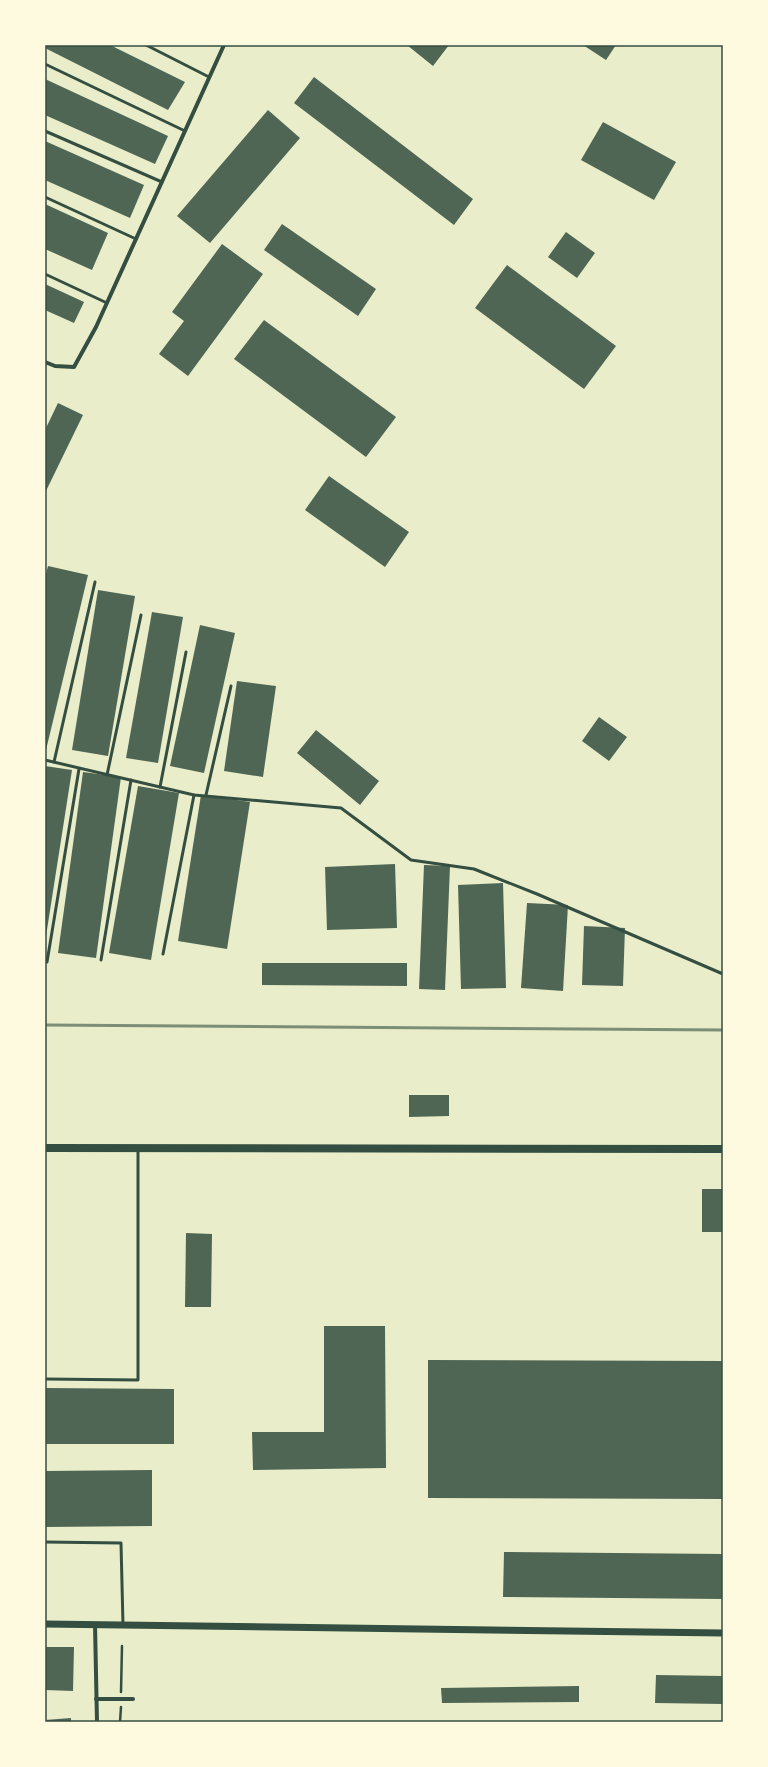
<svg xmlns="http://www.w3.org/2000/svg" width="768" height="1767" font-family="'DejaVu Sans',sans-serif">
  <rect width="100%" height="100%" fill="#e9edc9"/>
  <!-- building -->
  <g fill="#4f6655">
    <path d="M45 45H110L185 82 168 110 45 48Z"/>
    <path d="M407 45H449L433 66Z"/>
    <path d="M583 45H616L606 60Z"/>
    <path d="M314 77 473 199 454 225 294 103Z"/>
    <path d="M45 79 168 136 155 164 45 115Z"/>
    <path d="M268 110 300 138 210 243 177 216Z"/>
    <path d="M603 122 676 162 654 200 581 160Z"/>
    <path d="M45 141 144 185 130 218 45 180Z"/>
    <path d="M45 204 108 233 92 270 45 249Z"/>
    <path d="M282 224 376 289 358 316 264 250Z"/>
    <path d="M566 232 595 253 577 278 548 257Z"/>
    <path d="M222 244 263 274 188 376 159 354 184 321 172 312Z"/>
    <path d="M507 265 616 346 584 389 475 308Z"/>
    <path d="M45 284 84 302 74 323 45 310Z"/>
    <path d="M264 320 396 417 366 457 234 359Z"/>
    <path d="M58 403 83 415 45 493V430Z"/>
    <path d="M329 476 409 532 385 567 305 510Z"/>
    <path d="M48 566 88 575 46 750 45 578Z"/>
    <path d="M98 590 135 596 108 756 72 750Z"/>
    <path d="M152 612 183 617 158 763 126 758Z"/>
    <path d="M200 625 235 633 204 773 170 766Z"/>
    <path d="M237 681 276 686 263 777 224 771Z"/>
    <path d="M599 717 627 737 609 761 582 741Z"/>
    <path d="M316 730 379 781 360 805 297 753Z"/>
    <path d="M45 766 72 770 46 936H45Z"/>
    <path d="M83 772 121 777 96 958 58 953Z"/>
    <path d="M138 786 179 793 151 960 109 953Z"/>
    <path d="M201 795 250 802 227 949 178 941Z"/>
    <path d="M395 864 397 928 327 930 325 867Z"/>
    <path d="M424 865 450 866 445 990 419 989Z"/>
    <path d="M503 883 506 988 461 989 458 885Z"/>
    <path d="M527 903 568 905 563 991 521 988Z"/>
    <path d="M584 926 625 928 623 986 582 985Z"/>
    <path d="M262 963H407V986L262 985Z"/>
    <path d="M409 1095H449V1116L409 1117Z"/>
    <rect x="702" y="1189" width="21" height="43"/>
    <path d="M186 1233 212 1234 211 1307H185Z"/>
    <path d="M324 1326H385L386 1468 253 1470 252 1432H324Z"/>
    <path d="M428 1360 723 1361V1499L428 1498Z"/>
    <path d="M45 1388 174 1389V1444H45Z"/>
    <path d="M152 1470V1526L45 1527V1471Z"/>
    <path d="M504 1552 723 1554V1599L503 1597Z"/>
    <path d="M45 1647H74L73 1691 45 1690Z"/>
    <path d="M656 1675 723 1676V1704L655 1703Z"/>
    <path d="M579 1686V1702L442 1703 441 1688Z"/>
    <path d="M71 1718V1722H45V1720Z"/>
  </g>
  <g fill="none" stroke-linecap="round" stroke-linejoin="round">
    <!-- path -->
    <g stroke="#344e41" stroke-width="2.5">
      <path d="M121 1692 122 1646"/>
      <path d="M120 1722 121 1707"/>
    </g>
    <!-- service -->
    <g stroke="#344e41" stroke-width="3">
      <path d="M146 45 209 77"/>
      <path d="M45 64 185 131"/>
      <path d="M45 131 162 182"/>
      <path d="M45 197 136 239"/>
      <path d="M45 274 107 303"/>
      <path d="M45 760 194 795 341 808 411 860 474 869 537 894 723 974"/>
      <path d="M54 762 95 582"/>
      <path d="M107 775 141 615"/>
      <path d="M160 787 186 652"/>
      <path d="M206 795 231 686"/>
      <path d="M163 954 194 795"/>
      <path d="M101 960 131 780"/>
      <path d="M47 962 79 769"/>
      <path d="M45 1379 138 1380V1149"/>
      <path d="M45 1542 121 1543 123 1625"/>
    </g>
    <!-- minor -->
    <g stroke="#344e41" stroke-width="4">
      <path d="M45 362 55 366 74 367 96 327 224 45"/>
      <path d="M95 1625 97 1722"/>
      <path d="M96 1699H133"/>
    </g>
    <!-- tertiary -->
    <path stroke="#344e41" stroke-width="7" d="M45 1624 723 1633"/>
    <!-- secondary -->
    <path stroke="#344e41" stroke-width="8" d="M45 1148 723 1149"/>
    <!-- rail -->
    <path stroke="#7c8e77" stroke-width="3" d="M45 1025 723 1030"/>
  </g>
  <!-- border -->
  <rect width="768" height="1767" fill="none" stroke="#fefae0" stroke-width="92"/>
  <rect x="46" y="46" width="676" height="1675" fill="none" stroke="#344e41" stroke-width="1.5"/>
</svg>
